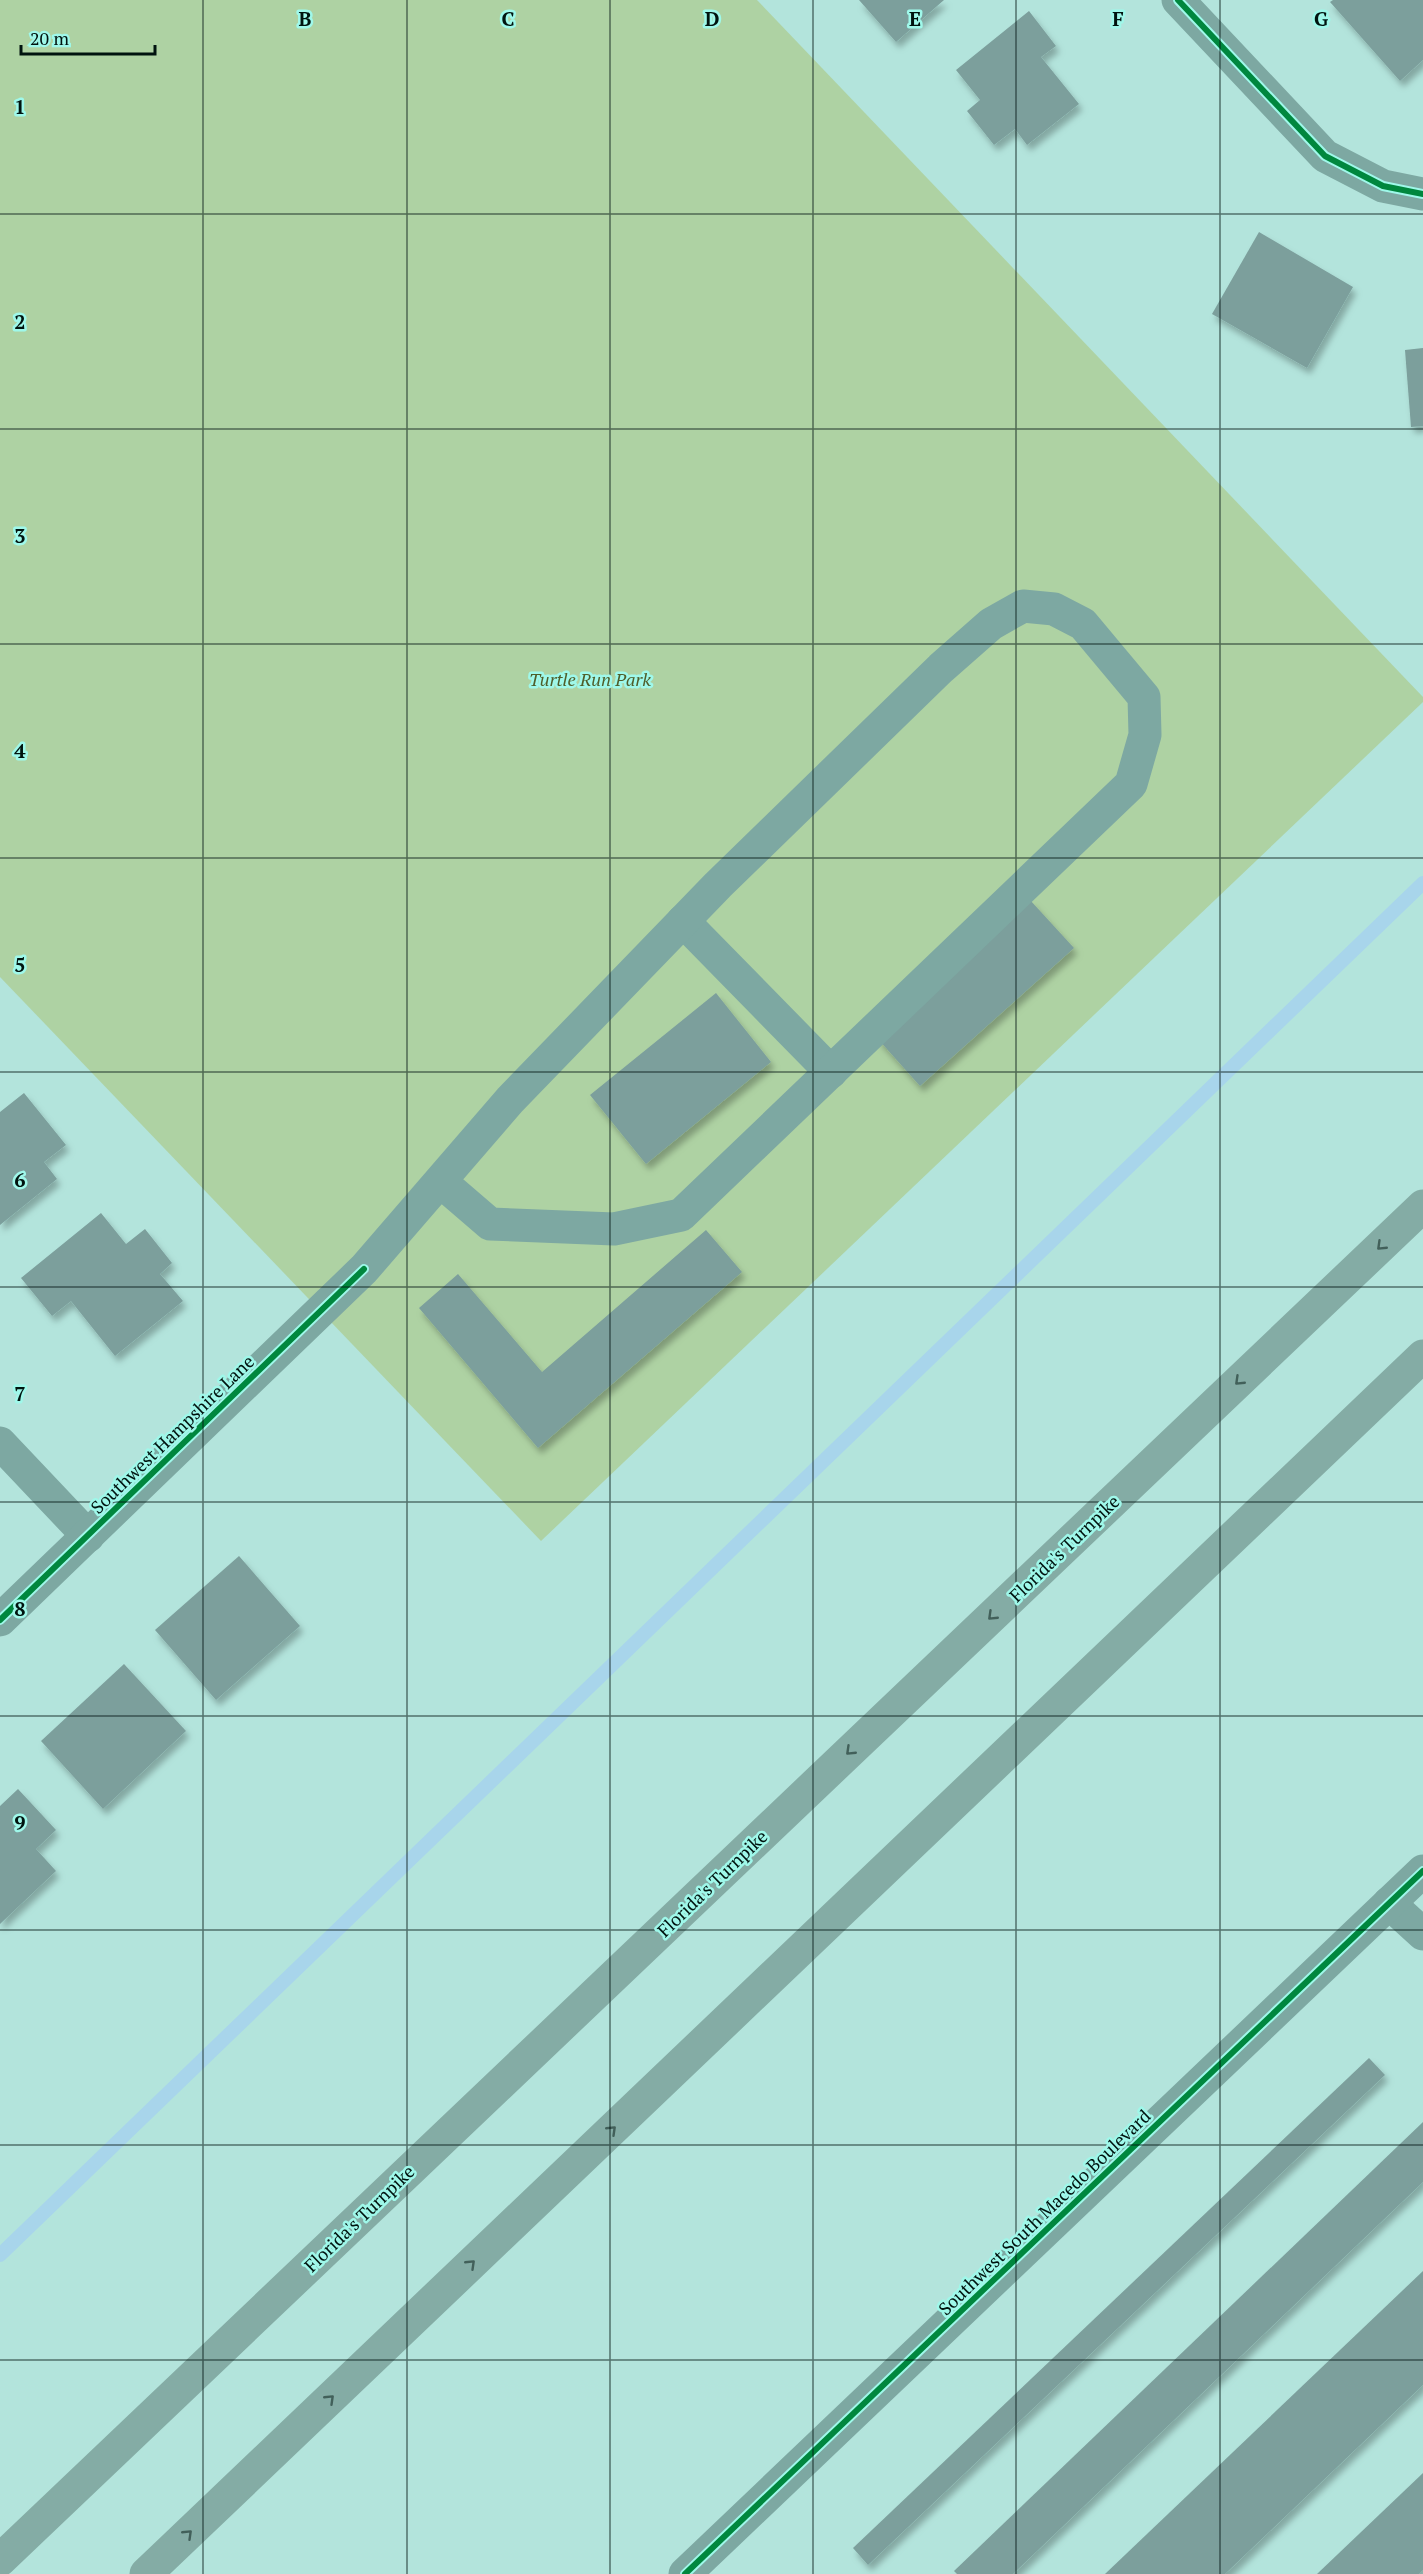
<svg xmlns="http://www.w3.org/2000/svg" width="1423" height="2574" font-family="'PT Serif',serif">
  <defs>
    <filter id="shadow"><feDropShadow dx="3.5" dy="6" stdDeviation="3" flood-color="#0004"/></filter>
  </defs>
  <rect width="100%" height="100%" fill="#b3e4dc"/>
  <!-- green -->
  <path fill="#aed2a3" d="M0 0H757L1423 697V702L541 1541 0 977Z"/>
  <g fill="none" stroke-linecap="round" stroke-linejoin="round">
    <!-- stream -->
    <path stroke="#a8d5eb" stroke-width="14" d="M0 2255 1423 883"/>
  </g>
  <!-- building -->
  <g fill="#7c9f9c" filter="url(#shadow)">
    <path d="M859 0H944L896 42Z"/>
    <path d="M1333 0H1423V60L1400 81 1330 2Z"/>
    <path d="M1029 11 1056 46 1041 57 1079 104 1027 145 1015 129 994 145 967 111 980 100 956 70Z"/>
    <path d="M1259 232 1353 287 1307 368 1212 314Z"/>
    <path d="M1423 348V426L1411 427 1405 350Z"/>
    <path d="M1030 900 1074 948 920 1086 877 1038Z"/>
    <path d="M716 993 771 1062 646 1164 590 1095Z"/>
    <path d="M24 1093 66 1145 44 1162 57 1179 0 1225V1112Z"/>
    <path d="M101 1213 126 1244 145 1229 172 1263 160 1274 183 1301 115 1356 71 1301 52 1316 21 1278Z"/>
    <path d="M706 1230 742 1272 538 1448 419 1308 458 1274 542 1372Z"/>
    <path d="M239 1556 300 1626 216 1700 155 1630Z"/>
    <path d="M124 1664 186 1731 103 1809 41 1741Z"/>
    <path d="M18 1789 56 1830 36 1849 56 1871 0 1924V1806Z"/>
    <path d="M1369 2058 1385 2075 868 2565 853 2548Z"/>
    <path d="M1423 2122V2182L1013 2574H957L954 2571Z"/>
    <path d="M1423 2271V2385L1225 2574H1105Z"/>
    <path d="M1423 2473V2570L1419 2574H1317Z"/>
  </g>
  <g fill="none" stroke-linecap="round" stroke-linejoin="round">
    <!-- minor -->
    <g stroke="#7da8a2" stroke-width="33">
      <path d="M1178 0 1325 156 1383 186 1423 194"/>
      <path d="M683 921 831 1072"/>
      <path d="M0 1443 88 1536"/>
      <path d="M0 1620 364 1269 510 1100 718 885 941 668 991 624 1023 606 1054 609 1083 624 1144 697 1145 735 1131 784 681 1215 614 1229 490 1224 440 1181"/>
      <path d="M1389 1903 1423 1934"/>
      <path d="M685 2574 1423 1871"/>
    </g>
    <!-- highway -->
    <g stroke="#84aca5" stroke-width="33">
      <path d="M0 2560 1423 1206"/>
      <path d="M146 2574 1423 1356"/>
    </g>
    <!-- cycleway casing -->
    <g stroke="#9ff8ea" stroke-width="10">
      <g id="cycleway">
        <path d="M1178 0 1325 156 1383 186 1423 194"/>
        <path d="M0 1620 364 1269"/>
        <path d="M685 2574 1423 1871"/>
      </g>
    </g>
    <!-- cycleway -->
    <use href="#cycleway" stroke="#00873e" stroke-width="6"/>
  </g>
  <!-- one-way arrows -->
  <defs><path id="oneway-chevron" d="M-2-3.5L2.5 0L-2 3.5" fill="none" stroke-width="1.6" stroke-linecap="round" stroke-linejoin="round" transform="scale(1.5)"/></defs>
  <g stroke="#42605a">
    <use href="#oneway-chevron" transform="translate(1381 1246) rotate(136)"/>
    <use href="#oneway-chevron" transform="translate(1239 1381) rotate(136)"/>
    <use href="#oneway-chevron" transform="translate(992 1616) rotate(136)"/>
    <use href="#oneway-chevron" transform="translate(850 1751) rotate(136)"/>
    <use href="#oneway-chevron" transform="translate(612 2130) rotate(-44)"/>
    <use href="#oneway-chevron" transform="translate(471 2264) rotate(-44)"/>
    <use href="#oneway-chevron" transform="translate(330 2399) rotate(-44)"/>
    <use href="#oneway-chevron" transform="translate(188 2534) rotate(-44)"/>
  </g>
  <!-- grid -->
  <path fill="none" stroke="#00130f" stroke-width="1.5" stroke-opacity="0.55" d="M203 0V2574M407 0V2574M610 0V2574M813 0V2574M1016 0V2574M1220 0V2574M0 214H1423M0 429H1423M0 644H1423M0 858H1423M0 1072H1423M0 1287H1423M0 1502H1423M0 1716H1423M0 1930H1423M0 2145H1423M0 2360H1423"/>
  <g text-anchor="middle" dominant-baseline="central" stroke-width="5" stroke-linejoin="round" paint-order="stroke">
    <!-- park labels -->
    <g font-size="18" font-style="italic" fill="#4f5e2a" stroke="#9ff8ea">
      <text x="590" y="679">Turtle Run Park</text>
    </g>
    <!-- street labels -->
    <g font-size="18" fill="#00130f" stroke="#9ff8ea">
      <text transform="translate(172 1434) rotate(-44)">Southwest Hampshire Lane</text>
      <text transform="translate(1064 1548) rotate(-44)">Florida's Turnpike</text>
      <text transform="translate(712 1883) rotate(-44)">Florida's Turnpike</text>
      <text transform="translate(1044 2212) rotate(-44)">Southwest South Macedo Boulevard</text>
      <text transform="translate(359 2218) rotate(-44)">Florida's Turnpike</text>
    </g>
  </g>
  <g font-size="20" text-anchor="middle" font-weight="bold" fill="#00130f" stroke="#9ff8ea" stroke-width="5" stroke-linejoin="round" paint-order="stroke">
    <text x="305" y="26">B</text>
    <text x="508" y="26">C</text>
    <text x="712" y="26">D</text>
    <text x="915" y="26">E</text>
    <text x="1118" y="26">F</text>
    <text x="1321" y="26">G</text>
    <text x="20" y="114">1</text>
    <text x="20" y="329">2</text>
    <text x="20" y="543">3</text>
    <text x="20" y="758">4</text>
    <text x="20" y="972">5</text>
    <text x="20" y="1187">6</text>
    <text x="20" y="1401">7</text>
    <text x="20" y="1616">8</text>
    <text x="20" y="1830">9</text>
  </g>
  <!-- scale -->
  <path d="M21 45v9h134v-9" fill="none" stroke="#00130f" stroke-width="3"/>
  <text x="30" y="45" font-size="18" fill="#00130f" stroke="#9ff8ea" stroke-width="4.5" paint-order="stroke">20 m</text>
</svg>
